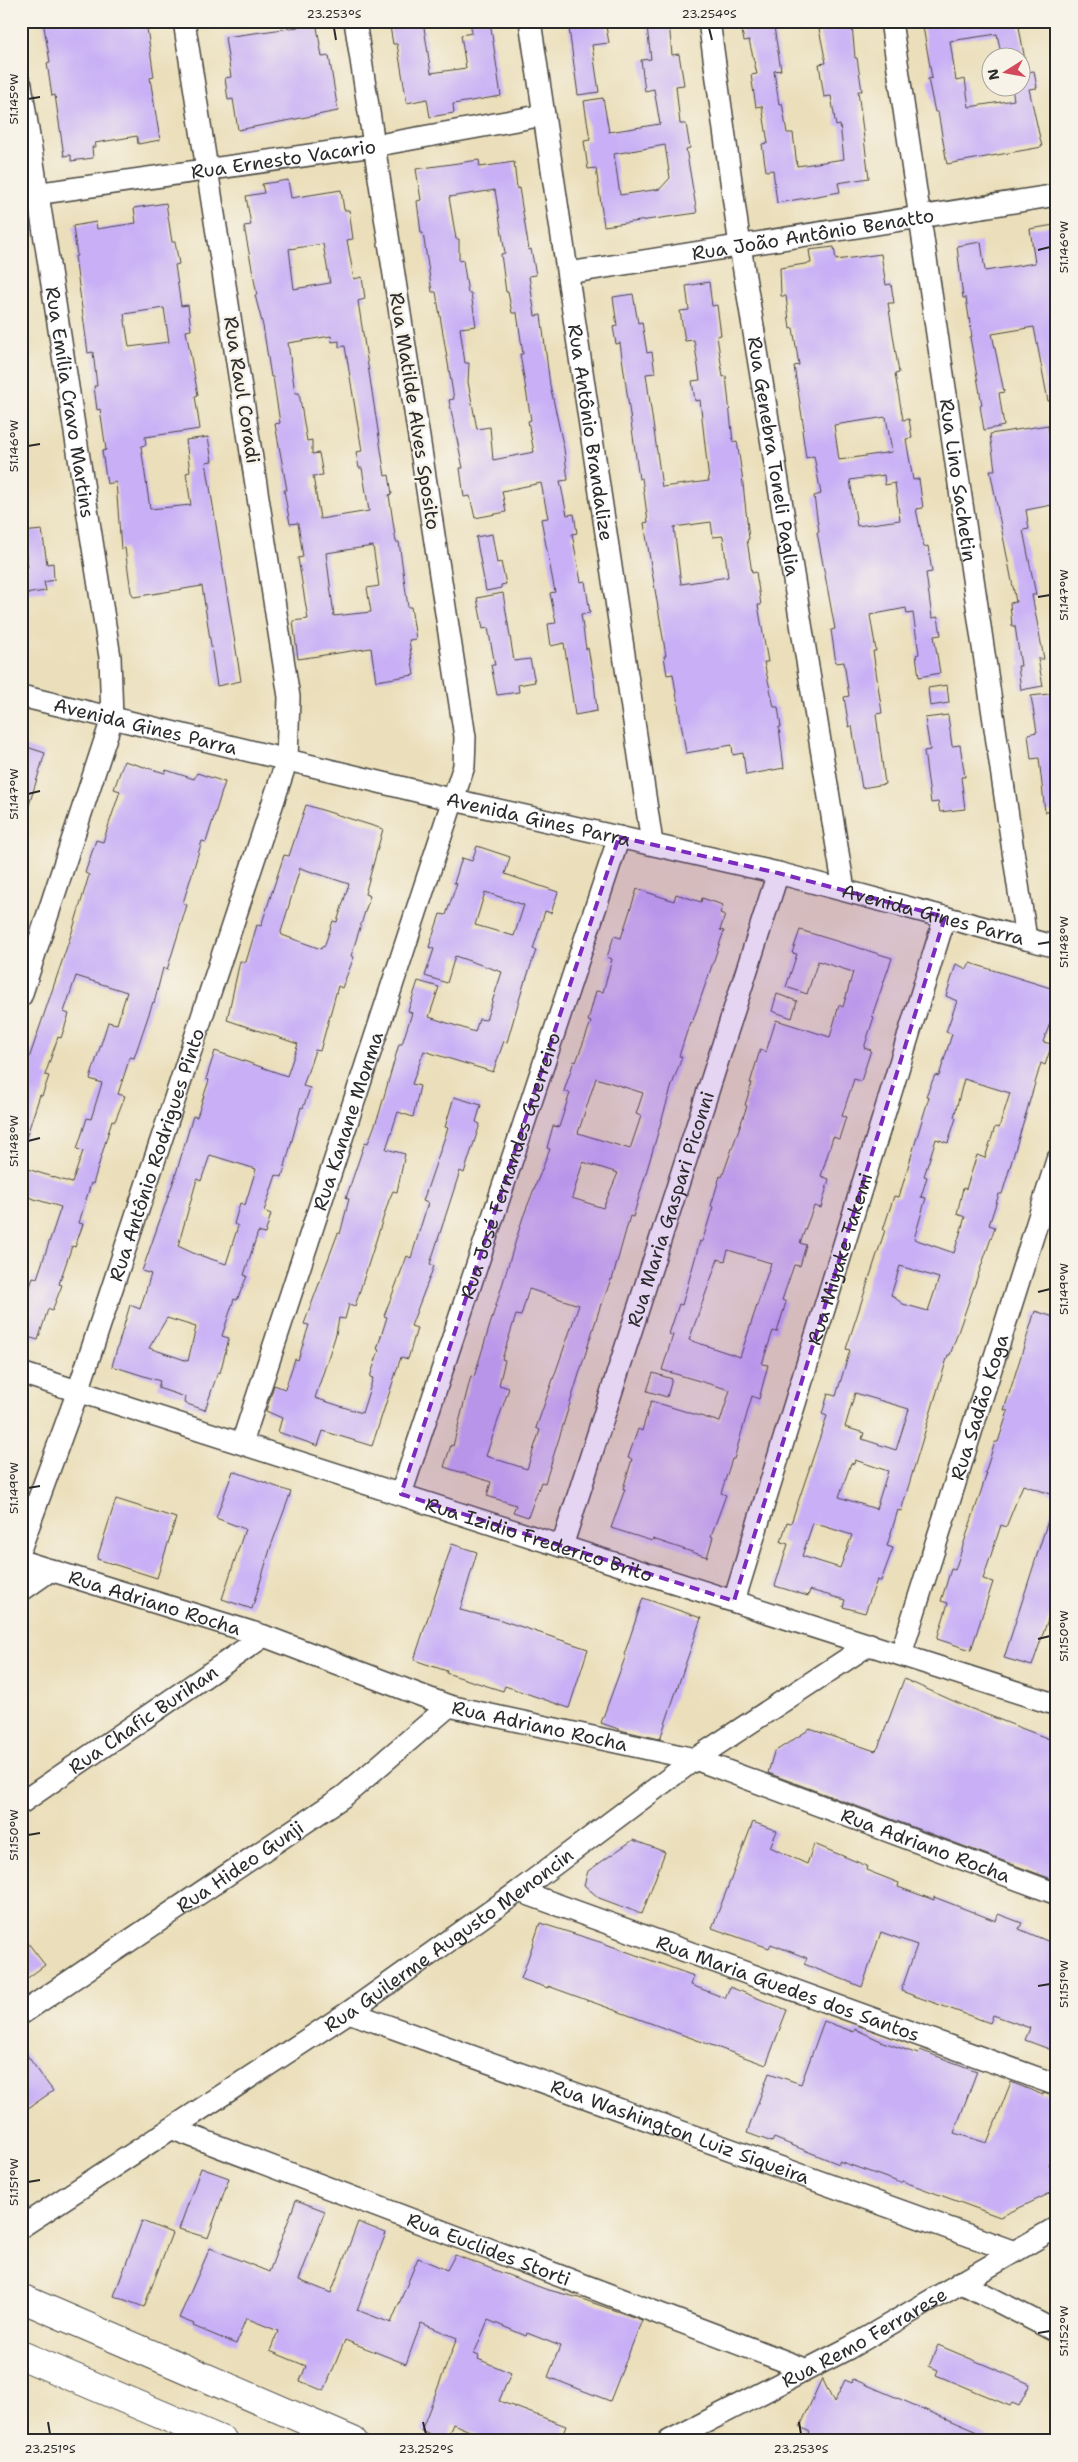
<svg xmlns="http://www.w3.org/2000/svg" width="1078" height="2462" font-family="'Shantell Sans',sans-serif">
  <rect width="100%" height="100%" fill="#f7f3e8"/>
  <filter id="ink" filterUnits="userSpaceOnUse"><feTurbulence type="fractalNoise" baseFrequency=".02" numOctaves="2"/><feDisplacementMap in="SourceGraphic" scale="10" xChannelSelector="R" yChannelSelector="G"/><feConvolveMatrix kernelMatrix="1 2 1 2 8 2 1 2 1" color-interpolation-filters="sRGB"/></filter>
  <filter id="wash" filterUnits="userSpaceOnUse"><feTurbulence type="fractalNoise" baseFrequency=".0096" numOctaves="4" result="noise"/><feDisplacementMap in="SourceGraphic" scale="20" xChannelSelector="R" yChannelSelector="G"/><feGaussianBlur stdDeviation="1.12" result="paint"/><feColorMatrix in="noise" values="0 0 0 0 0 0 0 0 0 0 0 0 0 0 0 0 0 1.4 0 .05"/><feComposite in="paint" operator="in"/></filter>
  <g filter="url(#wash)">
    <rect width="100%" height="100%" fill="#ebdfbb"/>
    <g id="blocks">
      <!-- building -->
      <g fill="#c9b0f6" fill-rule="evenodd">
        <path d="M43 21H146L154 77 150 78 160 140 138 144 137 136 95 143 96 147H92L93 158 71 161V155L64 156 55 95 52 96 47 63 50 62Z"/>
        <path d="M298 21H316L322 57 329 56 338 111 238 130 233 99 228 100 225 78 231 77 225 37 298 27Z"/>
        <path d="M389 21H423L431 73 466 68 461 35 472 33 470 21H490L501 96 453 104 454 113 430 117 427 99 407 103 397 44H393Z"/>
        <path d="M568 21H605L609 43 592 45 599 92 578 95Z"/>
        <path d="M740 21H763L764 28 774 27 781 70 774 71 779 104 782 103 787 133H793L797 166 844 159 840 125 836 126 831 96 824 97 819 64 826 63 819 29H821L820 21H848L849 25H852L855 58H857L862 91H858L869 178 838 183 840 192 777 203 773 170 766 171 762 144 768 143 762 106 756 107 751 75 757 74 749 40 744 41Z"/>
        <path d="M922 21H1018L1027 72 1034 71 1037 88 1029 89 1042 147 947 164 938 112H935L928 79 932 78ZM997 34 1002 58H1020V88H1012L1014 100 969 107 965 79 956 81 950 41Z"/>
        <path d="M669 23 672 55 679 54 684 85 676 86 680 124H686L690 148 686 149 697 213 604 226 596 168 588 169 584 141 590 140 584 101 603 98 609 132 660 124 654 89 645 91 641 60 651 59 647 27ZM665 145 670 178 660 189 620 195 614 154Z"/>
        <path d="M479 160 480 167 514 162 517 189 519 188 529 250 531 249 536 275 529 276 535 316 541 315 550 385 564 449 568 480 560 481 567 515 574 514 577 533 572 534 581 582 585 581 590 613 581 614 586 649 588 648 594 681 597 711 575 715 564 643 551 646 548 624 556 623 550 593 555 592 541 519 548 518 541 483 502 491 506 512 475 518 470 496 464 497 460 468H463L449 400 454 399 436 292H432L423 233H421L417 201 421 200 416 169ZM495 190 505 253 501 254 506 292H508L512 313H517L523 354H520L531 420 528 421 534 452 493 460 490 427 477 429 468 382 469 363H465L460 328 476 326 471 293H468L463 260 459 261V239H456L449 197Z"/>
        <path d="M288 180 291 198 341 190 344 210H349L353 239 347 240 354 279 362 277 365 299 358 301 385 476 389 475 392 494 389 495 396 542H399L408 607H411L416 639 409 640 414 675 376 681 371 648 298 659 293 621 308 619 298 558 303 557 298 523 290 524 284 490H287L275 424 280 423 273 377H271L263 326 255 295H257L244 226 251 225 246 196 264 193 262 184ZM323 244 330 283 294 289 289 249ZM331 336 332 342 339 341V347L345 346 362 451 356 452 359 468H362L369 511 320 519 313 476 323 475 319 453 312 454V440L307 441 299 393H295L288 343ZM373 546 379 586 367 588 371 612 334 616 326 553Z"/>
        <path d="M166 203 172 242H175L179 264 175 265 181 306 188 305 191 330 186 331 198 395 195 396 200 429 145 437 146 445 141 446 150 509 191 505 186 473 190 472 186 440 208 437 212 461 206 462 241 681 217 686 202 586 134 597 131 592 125 548 121 549 116 482 107 484 102 451 106 450 100 409 97 410 94 386H97L93 352 88 353 75 256H77L73 226 96 222 97 229 136 223 134 208ZM164 308 169 342 129 347 124 314Z"/>
        <path d="M1054 225 1057 246V400L1048 401 1034 327 992 334 1004 392 999 393 1004 426 984 430 980 406 982 405 970 337H972L966 298H963L957 246 981 242 985 271 1035 263 1030 229Z"/>
        <path d="M834 247 836 260 881 254 886 285 891 284 894 303H888L899 373 895 374 903 420 909 419 912 438 906 439 913 480 919 479 923 508 916 509 924 547 928 546 932 572 926 573 932 618 938 617 941 635 934 636 940 673 919 677 916 655 919 654 913 613 907 614 906 608 870 615 876 651H873L882 713 876 714 885 784 862 788 852 726 849 727 844 697 849 696 844 662 836 663 831 630 835 629 817 532H819L814 496 821 494 814 456 806 458 802 430 804 429 794 366 799 365 793 328 790 329 786 296H781L780 268 811 263 809 250ZM886 417 892 452 839 460 834 425ZM884 475 885 485 895 483 900 520 857 526 850 480Z"/>
        <path d="M709 282 712 306 717 305 721 335 717 336 723 377 726 376 733 442 737 441 742 475 749 539 747 540 752 573 756 572 761 605H758L768 662H764L774 707H778L781 727H779L784 768 746 775 743 753 733 755 732 745 686 753 673 674 667 675 664 656H666L644 523 648 522 642 478 639 479 620 343 616 344 613 327 617 326 613 297 633 294 638 323 642 322 647 353 652 352 655 373 646 374 662 487 709 481 700 400 695 401 692 381 700 380 694 340 685 341 680 311 689 310 686 286ZM711 522 713 537 723 536 728 577 681 584 674 527Z"/>
        <path d="M1048 425 1057 482V504L1026 510 1029 529 1023 530 1036 595H1032L1044 659H1038L1043 686 1021 690 1018 666H1021L1015 626H1012L1010 603 1016 602 990 470H995L990 434Z"/>
        <path d="M42 530 47 564 53 563 54 580 44 582 46 591 24 594 21 584V568L28 567 22 532Z"/>
        <path d="M492 534 497 563 501 562 506 584 501 585V588L486 591 476 537Z"/>
        <path d="M503 593 514 661 530 659 535 682 518 685 519 692 497 695 491 665H495L488 628 483 629 477 598Z"/>
        <path d="M947 685 949 703 930 706 928 688Z"/>
        <path d="M1057 693V811L1045 812 1039 758 1031 759 1028 734 1037 732 1031 696Z"/>
        <path d="M948 715 952 746 960 745 965 777H961L965 809 940 812 938 802 931 803 924 751 930 750 925 718Z"/>
        <path d="M24 746 45 753 25 818H21V757Z"/>
        <path d="M124 761 165 773 166 770 194 779 197 773 225 782 206 842 202 841 183 903 187 905 167 970 163 968 154 1003 153 1002 134 1058 130 1057 118 1094 125 1096 115 1121 112 1120 93 1184 91 1183 79 1223 83 1224 75 1247 72 1246 59 1284 62 1285 52 1311 48 1309 38 1340 21 1335V1315L33 1277 37 1278 61 1207 21 1195V1167L72 1183 83 1151 77 1149 87 1118 91 1119 102 1083 90 1079 108 1022 117 1024 127 992 76 976 64 1012 69 1014 61 1038 58 1037 45 1075 49 1076 42 1096 40 1095 25 1141H21V1082L73 929 89 875 85 873 96 840 103 842 120 791 114 789Z"/>
        <path d="M306 805 383 829 365 894 370 896 351 956 354 957 342 988 338 986 320 1051 315 1050 303 1086 310 1088 303 1108 301 1107 282 1177 276 1175 264 1211 271 1214 265 1234 258 1232 244 1275 247 1276 237 1300 234 1299 222 1336 229 1338 220 1373 218 1372 205 1410 184 1403 185 1397 158 1388 160 1381 112 1366 130 1305 140 1309 151 1274 142 1271 175 1177 193 1116 197 1117 209 1080 206 1079 215 1051 287 1076 298 1044 227 1020 240 961 246 962 257 925 261 926 284 855 289 856ZM300 868 349 884 337 922 333 921 324 947 322 946 321 949 282 935 281 932ZM210 1155 256 1169 245 1205 240 1203 234 1224 238 1226 226 1264 193 1253 178 1246 197 1179 201 1181ZM167 1318 196 1327 188 1361 149 1348Z"/>
        <path d="M477 846 510 857 505 874 558 892 551 913 545 911 533 949 536 950 526 980H525L507 1042 504 1041 493 1072 424 1051 412 1084 420 1086 413 1117 398 1112 386 1149 405 1154 397 1192 393 1191 389 1200 355 1306 349 1304 345 1319 339 1318 336 1334 315 1398 362 1413 373 1378 370 1377 379 1350 377 1349 387 1317 384 1316 407 1256 411 1258 428 1203 423 1201 448 1128 445 1127 454 1097 481 1105 476 1122 480 1124 464 1173 460 1171 430 1264 434 1266 411 1326 417 1328 408 1359 401 1357 372 1446 323 1431 318 1446 278 1432 282 1418 266 1411 274 1385 285 1389 295 1359 298 1360 309 1325 304 1324 338 1233 340 1234 349 1199 346 1198 365 1142 368 1143 379 1114 399 1044H402L412 1013 408 1011 418 981 439 987 429 1017 475 1032 479 1019 486 1020 502 972 455 956 447 983 425 976 434 949 429 947 440 914 446 915 457 883H454L462 858 472 861ZM485 892 524 905 514 936 475 925Z"/>
        <path d="M637 889 674 901 676 894 701 902 702 898 723 905 720 913 725 915 720 930 724 931 692 1023 690 1022 679 1056 682 1057 672 1085 633 1217 630 1216 612 1280 611 1279 602 1304H601L545 1483 541 1482 528 1517 513 1512 516 1505 487 1496 491 1482 444 1467 451 1445 453 1446 471 1376 474 1377 523 1217 550 1149 547 1148 553 1126 559 1127 570 1093 564 1091 574 1061 576 1062 591 1022 588 1021 596 991 603 992 612 959 607 957 614 936 621 938ZM596 1078 643 1093 636 1114 641 1116 630 1149 578 1133ZM583 1162 618 1173 603 1208 572 1198ZM529 1289 579 1305 536 1428 540 1430 527 1469 486 1456 509 1388 499 1385 505 1360 502 1359 516 1315 521 1316Z"/>
        <path d="M800 930 892 958 872 1016 874 1017 864 1048 871 1050 861 1081 854 1079 842 1116 846 1117 839 1139 833 1137 821 1176 829 1179 821 1208 814 1206 800 1243 806 1245 800 1266 794 1265 782 1300 786 1302 777 1332 773 1331 762 1364 768 1365 759 1399 752 1396 734 1459H732L721 1493 726 1495 711 1536 713 1537 707 1557 653 1539 652 1541 611 1528 625 1489H623L632 1459 628 1458 638 1429 642 1431 651 1401 720 1422 730 1390 662 1370 673 1335 669 1334 679 1304 682 1305 700 1241 702 1242 713 1207 711 1206 720 1176 722 1177 747 1106 745 1105 752 1083H750L760 1050 766 1052 776 1020 830 1037 839 1005 843 1007 853 972 818 961 807 994 786 987 797 954 792 953ZM728 1250 771 1263 740 1357 689 1340 718 1259 725 1261Z"/>
        <path d="M970 963 1057 990V1005L1043 1042 1052 1044 1045 1065 1041 1063 1002 1194H999L989 1225 995 1227 950 1355H948L901 1511 898 1510 887 1546 893 1548 881 1581 877 1580 865 1613 843 1607 845 1600 810 1590 808 1596 775 1586 788 1544 781 1542 787 1522 791 1523 827 1416 822 1414 828 1394 836 1396 850 1350 846 1349 885 1230H883L894 1196 899 1197 929 1097 926 1096 935 1075 939 1076 952 1034 946 1032 957 1001 946 996 956 964 967 969ZM964 1079 1010 1093 999 1128 995 1127 985 1158 977 1155 966 1189 963 1188 957 1214 965 1217 954 1253 914 1239 926 1198 921 1197 927 1177 924 1176 936 1139 948 1143 956 1118 954 1117ZM900 1266 939 1278 928 1311 903 1304 891 1295ZM855 1393 909 1409 896 1450 862 1439 864 1433 845 1427ZM855 1460 888 1471 876 1509 839 1497 851 1463 854 1464ZM813 1523 852 1535 840 1568 802 1556Z"/>
        <path d="M777 994 797 1001 792 1018 772 1011Z"/>
        <path d="M1035 1311 1057 1318V1496L1023 1485 1006 1527 1001 1525 983 1579 993 1582 971 1650 937 1639 948 1603 941 1601 951 1569 955 1570 987 1473H985L995 1442H998L1008 1411 1004 1410Z"/>
        <path d="M653 1373 672 1379 667 1397 647 1391Z"/>
        <path d="M233 1471 291 1492 271 1546 252 1609 222 1599 245 1529 216 1518Z"/>
        <path d="M116 1499 176 1518 157 1578 97 1559Z"/>
        <path d="M1053 1505 1057 1506V1593L1032 1666 1004 1658Z"/>
        <path d="M452 1544 477 1552 460 1610 498 1619 588 1649 569 1708 505 1686 503 1691 446 1673 447 1671 414 1660Z"/>
        <path d="M643 1598 701 1618 660 1739 624 1731 601 1723 626 1655H624Z"/>
        <path d="M904 1679 967 1707 1057 1742V1881L768 1773 774 1752 810 1729 875 1751 878 1748Z"/>
        <path d="M753 1822 777 1831 770 1847 807 1864 814 1844 867 1866 866 1870 899 1883 898 1887 934 1900V1897L996 1921 998 1914 1022 1923 1019 1929 1057 1945V2052L1025 2040 1030 2028 993 2015 990 2023 901 1991 917 1945 881 1932 862 1987 804 1964 807 1958 771 1944 769 1948 712 1928Z"/>
        <path d="M633 1840 665 1852 642 1914 599 1898 584 1885 588 1871Z"/>
        <path d="M540 1923 603 1943 694 1976 691 1985 725 1998 730 1987 787 2010 766 2065 548 1986V1988L521 1979Z"/>
        <path d="M21 1934 45 1965 21 1983Z"/>
        <path d="M824 2021 854 2032 855 2029 883 2042 918 2054 920 2050 977 2071 954 2133 987 2143 1011 2082 1043 2095V2093L1057 2097V2145L1049 2165 1057 2168V2190L1000 2217 902 2181 901 2183 839 2161V2164L774 2138 772 2142 747 2133 769 2073 801 2084Z"/>
        <path d="M21 2047 53 2091 21 2113Z"/>
        <path d="M201 2168 229 2178 208 2238 179 2229Z"/>
        <path d="M296 2200 325 2211 299 2280 331 2293 358 2222 386 2233 357 2310 391 2323 418 2258 447 2270 455 2255 545 2289 579 2298 642 2320 610 2401 548 2377 560 2346 527 2333 526 2336 488 2320 474 2354 479 2356 478 2359 511 2373 499 2401 566 2426 560 2441H493L453 2424 446 2441H443L421 2431 457 2338 421 2323 406 2364 345 2340 324 2391 300 2381 306 2366 270 2351 278 2331 246 2318 236 2344 193 2326 194 2324 179 2318 210 2248 269 2272Z"/>
        <path d="M142 2221 172 2233 144 2307 114 2296Z"/>
        <path d="M938 2345 1030 2384 1019 2406 1012 2403 1010 2406 936 2375 938 2370 929 2366Z"/>
        <path d="M822 2378 834 2403 845 2380 852 2383 853 2379 998 2441H817L807 2436 810 2432 800 2427Z"/>
      </g>
    </g>
  </g>
  <g filter="url(#ink)">
    <use href="#blocks" fill-opacity="0" stroke="#484641" stroke-width="1"/>
    <g fill="none" stroke-linecap="round" stroke-linejoin="round">
      <!-- minor casing -->
      <g stroke="#484641" stroke-width="24">
        <g id="minor">
          <path id="s1" d="M530 21 652 843"/>
          <path id="s2" d="M709 21 740 246 844 890"/>
          <path id="s3" d="M891 21 1026 939"/>
          <path id="s4" d="M21 85 110 657 112 719 21 996"/>
          <path id="s5" d="M21 196 373 146 544 115"/>
          <path id="s6" d="M568 273 1057 195"/>
          <path id="s7" d="M21 696 454 800 778 873 1057 947"/>
          <path id="s8" d="M21 1373 1057 1705"/>
          <path id="s9" d="M242 1443 464 766 465 737 355 21"/>
          <path id="s10" d="M401 1494 619 837"/>
          <path id="s11" d="M562 1546 778 873"/>
          <path id="s12" d="M21 1547 78 1391 287 760 289 697 184 21"/>
          <path id="s13" d="M21 1561 264 1636 449 1706 695 1759 1057 1894"/>
          <path d="M21 1591 51 1570"/>
          <path id="s14" d="M734 1601 945 917"/>
          <path id="s15" d="M901 1654 1057 1160"/>
          <path id="s16" d="M21 1803 264 1636"/>
          <path id="s17" d="M519 1891 1057 2085"/>
          <path id="s18" d="M349 2012 1012 2251"/>
          <path id="s19" d="M21 2014 344 1796 449 1706"/>
          <path id="s20" d="M173 2129 805 2369"/>
          <path id="s21" d="M21 2227 349 2012 519 1891 695 1759 870 1644"/>
          <path d="M960 2282 1057 2332"/>
          <path id="s22" d="M669 2441 849 2348 1057 2227"/>
        </g>
      </g>
      <!-- tertiary casing -->
      <g stroke="#484641" stroke-width="30">
        <g id="tertiary">
          <path d="M21 2298 353 2441"/>
          <path d="M21 2355 223 2441"/>
        </g>
      </g>
      <!-- minor -->
      <use href="#minor" stroke="#fff" stroke-width="21"/>
      <!-- tertiary -->
      <use href="#tertiary" stroke="#fff" stroke-width="28"/>
    </g>
  </g>
  <!-- marked area -->
  <path fill="#7b2cbf" fill-opacity="0.2" stroke="#7b2cbf" stroke-width="4" stroke-dasharray="10 6" stroke-linejoin="round" d="M619 837 778 873 945 917 734 1601 401 1494Z"/>
  <!-- ticks -->
  <path fill="none" stroke="#2b2b2b" stroke-width="2" d="M334 28 336 40M709 28 712 40M28 99 40 97M1038 250 1050 247M28 446 40 444M1038 597 1050 595M28 794 40 791M1038 944 1050 942M28 1141 40 1138M1038 1292 1050 1289M28 1488 40 1486M1038 1639 1050 1636M28 1835 40 1833M1038 1986 1050 1984M28 2182 40 2180M1038 2333 1050 2331M48 2422 50 2434M423 2422 426 2434M799 2422 801 2434"/>
  <g text-anchor="middle" dominant-baseline="central" stroke-width="5" stroke-linejoin="round" paint-order="stroke">
    <!-- street labels -->
    <g font-size="19" fill="#2b2b2b" stroke="#f7f3e8">
      <text stroke="none"><textPath href="#s5" startOffset="265">Rua Ernesto Vacario</textPath></text>
      <text stroke="none"><textPath href="#s6" startOffset="248">Rua João Antônio Benatto</textPath></text>
      <text transform="translate(242 390) rotate(81)">Rua Raul Coradi</text>
      <text stroke="none"><textPath href="#s4" startOffset="321">Rua Emília Cravo Martins</textPath></text>
      <text transform="translate(415 411) rotate(81)">Rua Matilde Alves Sposito</text>
      <text stroke="none"><textPath href="#s1" startOffset="416">Rua Antônio Brandalize</textPath></text>
      <text stroke="none"><textPath href="#s2" startOffset="440">Rua Genebra Toneli Paglia</textPath></text>
      <text stroke="none"><textPath href="#s3" startOffset="464">Rua Lino Sachetin</textPath></text>
      <text stroke="none"><textPath href="#s7" startOffset="128">Avenida Gines Parra</textPath></text>
      <text stroke="none"><textPath href="#s7" startOffset="532">Avenida Gines Parra</textPath></text>
      <text stroke="none"><textPath href="#s7" startOffset="938">Avenida Gines Parra</textPath></text>
      <text stroke="none"><textPath href="#s9" startOffset="339">Rua Kanane Monma</textPath></text>
      <text stroke="none"><textPath href="#s12" startOffset="415">Rua Antônio Rodrigues Pinto</textPath></text>
      <text stroke="none"><textPath href="#s10" startOffset="346">Rua José Fernandes Guerreiro</textPath></text>
      <text stroke="none"><textPath href="#s11" startOffset="354">Rua Maria Gaspari Piconni</textPath></text>
      <text stroke="none"><textPath href="#s14" startOffset="358">Rua Miyake Takemi</textPath></text>
      <text stroke="none"><textPath href="#s15" startOffset="259">Rua Sadão Koga</textPath></text>
      <text stroke="none"><textPath href="#s8" startOffset="544">Rua Izidio Frederico Brito</textPath></text>
      <text stroke="none"><textPath href="#s13" startOffset="140">Rua Adriano Rocha</textPath></text>
      <text stroke="none"><textPath href="#s16" startOffset="148">Rua Chafic Burihan</textPath></text>
      <text stroke="none"><textPath href="#s13" startOffset="545">Rua Adriano Rocha</textPath></text>
      <text stroke="none"><textPath href="#s13" startOffset="950">Rua Adriano Rocha</textPath></text>
      <text stroke="none"><textPath href="#s19" startOffset="264">Rua Hideo Gunji</textPath></text>
      <text stroke="none"><textPath href="#s21" startOffset="515">Rua Guilerme Augusto Menoncin</textPath></text>
      <text stroke="none"><textPath href="#s17" startOffset="286">Rua Maria Guedes dos Santos</textPath></text>
      <text stroke="none"><textPath href="#s18" startOffset="352">Rua Washington Luiz Siqueira</textPath></text>
      <text stroke="none"><textPath href="#s20" startOffset="338">Rua Euclides Storti</textPath></text>
      <text stroke="none"><textPath href="#s22" startOffset="221">Rua Remo Ferrarese</textPath></text>
    </g>
  </g>
  <!-- margin -->
  <rect width="1078" height="2462" fill="none" stroke="#f7f3e8" stroke-width="55"/>
  <!-- north arrow -->
  <g transform="translate(1006 72) rotate(259)"><circle r="24" fill="#f7f3e8" stroke="#a5a39c"/>
  <path d="M0-4L9 19L0 12L-9 19Z" fill="#d1495b"/>
  <text y="-8" font-size="14" font-weight="bold" text-anchor="middle" fill="#2b2b2b">N</text>
  </g>
  <rect x="28" y="28" width="1022" height="2406" fill="none" stroke="#2b2b2b" stroke-width="2"/>
  <g font-size="12" text-anchor="middle" fill="#2b2b2b">
    <text x="334" y="18">23.253°S</text>
    <text x="709" y="18">23.254°S</text>
    <text transform="translate(14 99) rotate(-90)" y="4">51.145°W</text>
    <text transform="translate(1064 247) rotate(-90)" y="4">51.146°W</text>
    <text transform="translate(14 446) rotate(-90)" y="4">51.146°W</text>
    <text transform="translate(1064 595) rotate(-90)" y="4">51.147°W</text>
    <text transform="translate(14 794) rotate(-90)" y="4">51.147°W</text>
    <text transform="translate(1064 942) rotate(-90)" y="4">51.148°W</text>
    <text transform="translate(14 1141) rotate(-90)" y="4">51.148°W</text>
    <text transform="translate(1064 1289) rotate(-90)" y="4">51.149°W</text>
    <text transform="translate(14 1488) rotate(-90)" y="4">51.149°W</text>
    <text transform="translate(1064 1636) rotate(-90)" y="4">51.150°W</text>
    <text transform="translate(14 1835) rotate(-90)" y="4">51.150°W</text>
    <text transform="translate(1064 1984) rotate(-90)" y="4">51.151°W</text>
    <text transform="translate(14 2182) rotate(-90)" y="4">51.151°W</text>
    <text transform="translate(1064 2331) rotate(-90)" y="4">51.152°W</text>
    <text x="50" y="2453">23.251°S</text>
    <text x="426" y="2453">23.252°S</text>
    <text x="801" y="2453">23.253°S</text>
  </g>
</svg>
